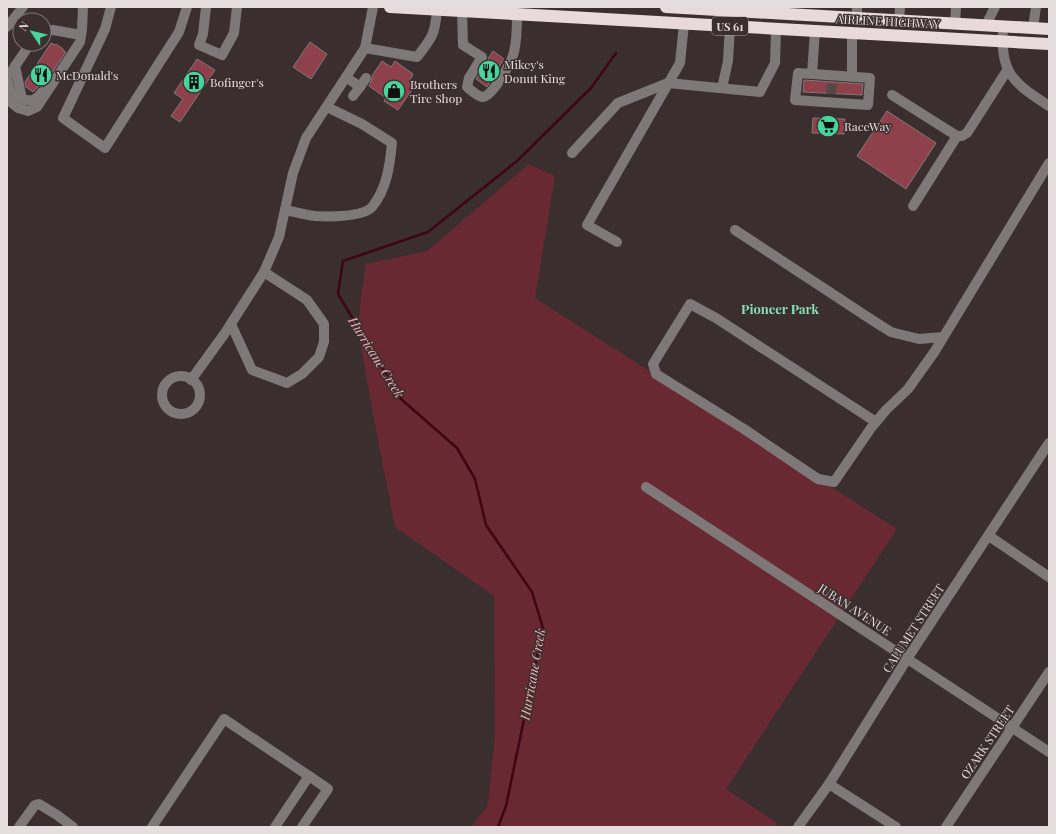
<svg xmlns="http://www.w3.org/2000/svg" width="1056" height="834" font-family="'Playfair Display',serif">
  <rect width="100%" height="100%" fill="#3a2e2f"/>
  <!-- green -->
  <path fill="#682933" d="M529 164 555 176 535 298 897 529 726 789 777 823 775 827H471L488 805 495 733 494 596 395 527 375 425 358 330 361 297 366 264 427 251Z"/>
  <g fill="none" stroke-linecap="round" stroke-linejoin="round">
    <!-- stream -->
    <path stroke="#3e0513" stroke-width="2.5" d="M498 827 506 806 543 628 532 592 486 525 475 479 457 448 401 399 338 294 343 261 428 232 517 161 591 88 616 53"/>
  </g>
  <!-- building -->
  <g fill="#8e404b" stroke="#857778">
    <path d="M310 42 327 54 311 79 293 67Z"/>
    <path d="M51 43 55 45 56 44 63 49V50L66 52 43 86H39L33 92 26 87 25 82Z"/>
    <path d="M493 51 504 59 487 87 476 79Z"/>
    <path d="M197 59 215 70 180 122 171 116 183 99 174 93Z"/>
    <path d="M382 61 391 67 395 61 413 74 410 80 416 84 398 110 384 101 386 98 369 86 372 79V76Z"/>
    <path d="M804 80 863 84 862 95 803 92Z"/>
    <path d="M887 111 936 143 906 189 857 156Z"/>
    <path d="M813 118 845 119 844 134 812 133Z"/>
  </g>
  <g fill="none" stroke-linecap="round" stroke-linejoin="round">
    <!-- minor-tunnel -->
    <path stroke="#544849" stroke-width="10" stroke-dasharray="10 5" stroke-linecap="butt" d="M831 94 832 80"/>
    <!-- minor -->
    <g stroke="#7e7878" stroke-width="10">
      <path d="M111 7 105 29 63 118 105 148 179 32 187 7"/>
      <path d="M206 7 203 34 199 45 222 55 234 33 237 7"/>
      <path d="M857 7V18"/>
      <path d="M462 11 463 45 482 57 469 78 467 87C471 90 477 96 482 97 492 98 512 61 514 52 517 40 517 27 517 14"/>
      <path d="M899 21 900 7"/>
      <path d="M955 24 956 7"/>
      <path d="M986 25 995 7"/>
      <path d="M1003 26C1000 73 1012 82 1049 106"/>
      <path d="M7 27 23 7"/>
      <path d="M1033 28 1036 7"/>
      <path d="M44 31 53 30 81 35"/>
      <path d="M852 33V77"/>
      <path d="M365 48 417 57C432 38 435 35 437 10"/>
      <path d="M15 66 22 99C31 102 37 100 42 92"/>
      <path d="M798 73 870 78 868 105 795 100Z"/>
      <path d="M812 74 815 31"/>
      <path d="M346 77 360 87 366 78"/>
      <path d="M7 78 30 44"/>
      <path d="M7 79 10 91 14 97 22 99"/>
      <path d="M722 88 728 61 730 26"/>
      <path d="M892 95 957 136H962L967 133 1008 69"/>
      <path d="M353 96 360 87"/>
      <path d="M7 99 18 108 28 111 37 107 80 42 82 30 83 7"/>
      <path d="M572 153 618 103 668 83 760 92 775 63 776 29"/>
      <path d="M913 206 957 136"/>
      <path d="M285 210C295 212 305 215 315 216 329 217 363 217 372 207 387 189 390 164 392 143L362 124 327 107"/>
      <path d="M735 230 872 320 891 332 919 339 943 337"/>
      <path d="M617 242 587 225 680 63 684 24"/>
      <path d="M231 324 252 370 287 383 302 374 319 357 324 342V324L307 300 264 272"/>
      <circle cx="181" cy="395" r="19"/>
      <path d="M191 380 225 333 264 272 279 237 293 173 306 138 365 48 373 7"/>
      <path d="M876 422 716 318 690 304 653 364 656 374 744 429 818 479 834 482 871 428 886 410 908 389 935 351 1049 163"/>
      <path d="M646 487 1049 752"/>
      <path d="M989 536 1049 577"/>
      <path d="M829 784 896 827"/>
      <path d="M19 827 35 805 39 804 57 815 73 827"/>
      <path d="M152 827 224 719 309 776 275 827"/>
      <path d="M302 827 328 789 309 776"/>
      <path d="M798 827 829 784 907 659 1049 443"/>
      <path d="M946 827 1049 672"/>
    </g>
    <!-- highway -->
    <g stroke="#e8d9da" stroke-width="12">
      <path d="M390 7 1049 44"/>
      <path d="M666 7 1049 29"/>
    </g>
  </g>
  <!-- icons -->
  <defs>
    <g id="restaurant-disc" transform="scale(1.15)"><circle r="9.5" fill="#48d49d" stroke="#3a2e2f"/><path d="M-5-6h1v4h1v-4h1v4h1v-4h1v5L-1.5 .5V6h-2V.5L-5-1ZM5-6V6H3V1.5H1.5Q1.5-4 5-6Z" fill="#111"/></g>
    <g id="building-disc" transform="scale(1.15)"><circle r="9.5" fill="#48d49d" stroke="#3a2e2f"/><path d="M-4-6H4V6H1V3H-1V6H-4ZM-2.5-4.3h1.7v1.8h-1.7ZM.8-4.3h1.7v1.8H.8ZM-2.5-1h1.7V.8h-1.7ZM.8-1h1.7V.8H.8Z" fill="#111"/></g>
    <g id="shop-disc" transform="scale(1.15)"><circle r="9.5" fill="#48d49d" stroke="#3a2e2f"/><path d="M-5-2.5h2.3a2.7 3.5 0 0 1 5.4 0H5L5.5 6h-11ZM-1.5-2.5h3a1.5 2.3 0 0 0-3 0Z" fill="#111"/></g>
    <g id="supermarket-disc" transform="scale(1.15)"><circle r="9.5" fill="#48d49d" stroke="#3a2e2f"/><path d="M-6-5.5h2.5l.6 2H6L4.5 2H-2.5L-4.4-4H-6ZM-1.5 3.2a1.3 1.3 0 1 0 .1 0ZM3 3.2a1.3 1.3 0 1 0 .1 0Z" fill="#111"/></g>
  </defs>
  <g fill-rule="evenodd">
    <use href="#restaurant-disc" x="489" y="71"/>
    <use href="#restaurant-disc" x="41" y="75"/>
    <use href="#building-disc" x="194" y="82"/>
    <use href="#shop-disc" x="394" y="91"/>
    <use href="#supermarket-disc" x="828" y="126"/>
  </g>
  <g text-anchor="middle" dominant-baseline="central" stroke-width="3" stroke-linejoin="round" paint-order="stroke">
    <!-- shield labels -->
    <rect fill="#3a2e2f" stroke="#b2a8aa" stroke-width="1" x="712" y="17" width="36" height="18" rx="3"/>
    <g font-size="11" font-weight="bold" fill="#e5ddde">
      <text x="730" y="26">US 61</text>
    </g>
    <!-- street labels -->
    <g font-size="12" fill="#e5ddde" stroke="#3a2e2f">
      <text transform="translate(888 21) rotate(3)">AIRLINE HIGHWAY</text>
      <text transform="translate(855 609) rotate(33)">JUBAN AVENUE</text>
      <text transform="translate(913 628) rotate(-57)">CALUMET STREET</text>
      <text transform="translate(987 742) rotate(-56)">OZARK STREET</text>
    </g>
    <!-- poi labels -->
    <g font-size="12" fill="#e5ddde" stroke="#3a2e2f" text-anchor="start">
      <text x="504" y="64">Mikey's<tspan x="504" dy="14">Donut King</tspan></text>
      <text x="56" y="75">McDonald's</text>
      <text x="210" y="82">Bofinger's</text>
      <text x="410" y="84">Brothers<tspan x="410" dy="14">Tire Shop</tspan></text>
      <text x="844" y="126">RaceWay</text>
    </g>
    <!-- neighbourhood labels -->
    <g font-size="13" font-weight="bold" fill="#89deb6" stroke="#3a2e2f">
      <text x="780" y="308">Pioneer Park</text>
    </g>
    <!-- water labels -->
    <g font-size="13" font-style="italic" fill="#f7b1b7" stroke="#3a2e2f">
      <text transform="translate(377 357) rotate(58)">Hurricane Creek</text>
      <text transform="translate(532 674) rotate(-80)">Hurricane Creek</text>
    </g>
  </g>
  <!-- border -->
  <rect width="1056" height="834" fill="none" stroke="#e5ddde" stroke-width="16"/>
  <!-- north arrow -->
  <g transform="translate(32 32) rotate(305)"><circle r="19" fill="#3a2e2f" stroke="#7e7475"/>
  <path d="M0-3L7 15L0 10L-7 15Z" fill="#48d49d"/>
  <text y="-6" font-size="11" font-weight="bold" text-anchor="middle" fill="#e5ddde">N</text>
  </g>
</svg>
